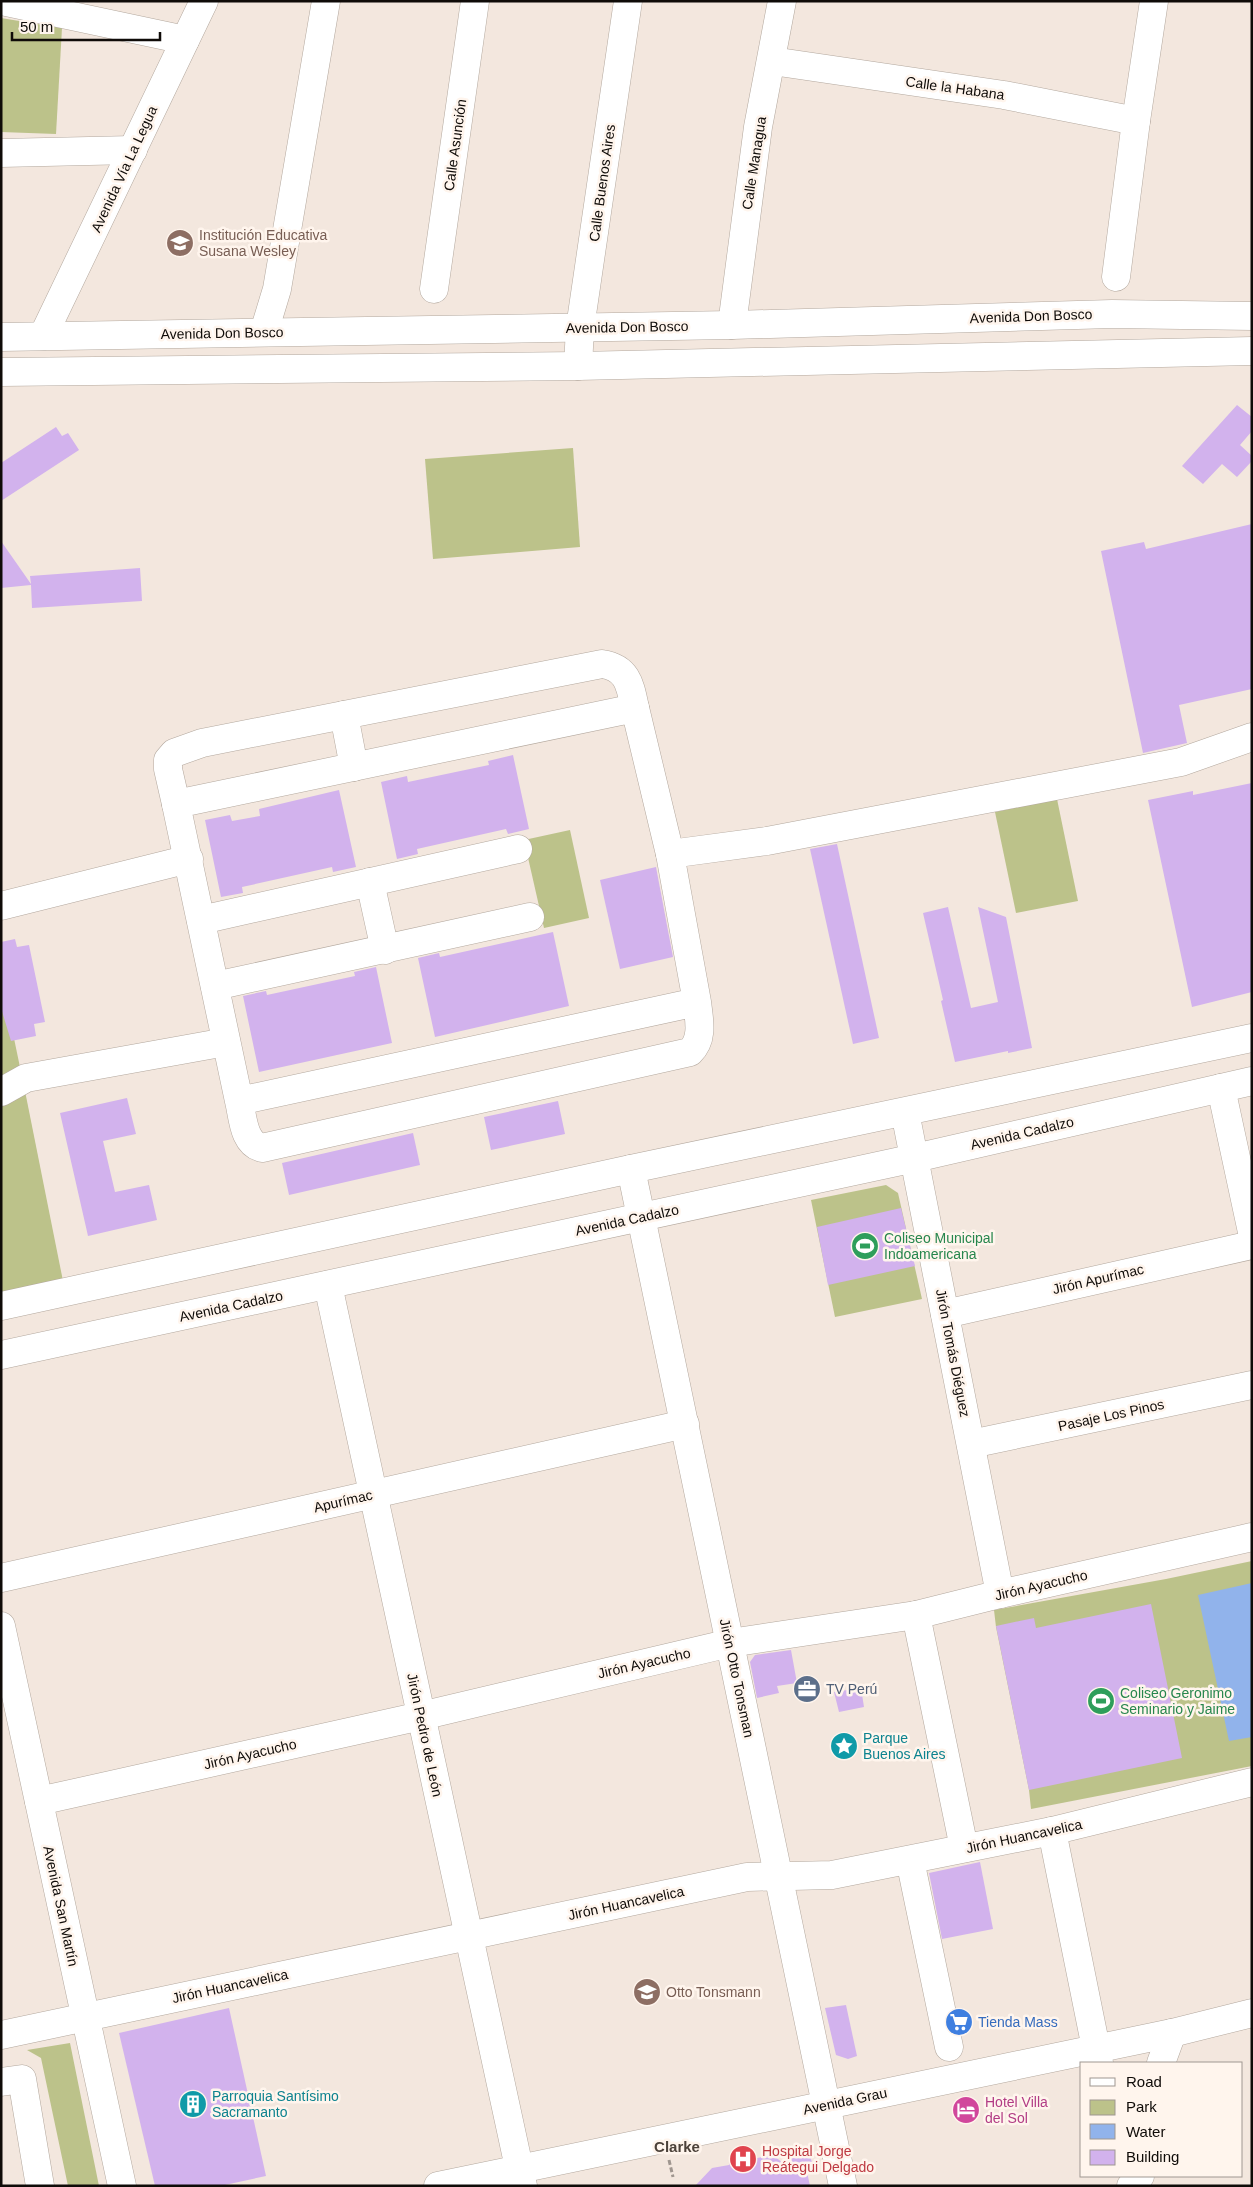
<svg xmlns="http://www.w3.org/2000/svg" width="1253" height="2187" font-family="Arial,sans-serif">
  <rect width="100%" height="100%" fill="#f3e7de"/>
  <!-- green -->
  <g fill="#bcc28a">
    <path d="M1 18 62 28 56 134 1 132Z"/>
    <path d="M573 448 580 547 433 559 425 459Z"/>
    <path d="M1057 799 1078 901 1016 913 995 812Z"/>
    <path d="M570 830 589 918 544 928 524 840Z"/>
    <path d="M1 976 21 1072 1 1084Z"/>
    <path d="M25 1091 63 1281 1 1299V1106Z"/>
    <path d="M886 1185 898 1193 922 1299 835 1317 811 1200Z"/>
    <path d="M1252 1561V1766L1031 1809 1029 1790 996 1627 994 1610 1166 1579Z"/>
    <path d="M70 2043 99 2186H68L41 2058 27 2050Z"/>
  </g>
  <!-- water -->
  <path fill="#91b3eb" d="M1252 1583V1737L1229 1741 1198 1595Z"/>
  <!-- building -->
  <g fill="#d2b2ed">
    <path d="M1237 405 1252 417V431L1240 445 1252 456V461L1237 477 1222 464 1203 484 1182 466Z"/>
    <path d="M56 427 62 436 68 433 79 450 1 501V463Z"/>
    <path d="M1252 524V689L1179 705 1187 743 1143 753 1101 551 1144 542 1146 549Z"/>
    <path d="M1 541 31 584 30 576 140 568 142 601 32 608 31 585 1 588Z"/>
    <path d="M513 755 529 829 508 834 506 829 417 849 418 854 397 859 381 782 407 776 408 782 489 765 488 761Z"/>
    <path d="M1252 783V992L1192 1007 1148 800 1193 791V795Z"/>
    <path d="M339 790 356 867 333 872 332 867 242 887 243 893 221 897 205 820 230 815 232 821 260 816 259 809Z"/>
    <path d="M837 844 879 1038 853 1044 810 849Z"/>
    <path d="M656 867 673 957 620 969 600 880Z"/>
    <path d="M948 907 971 1008 998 1002 978 907 1006 917 1032 1048 1008 1053V1051L955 1062 941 1001 943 1000 923 913Z"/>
    <path d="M553 932 569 1006 435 1037 418 958 439 953 440 957Z"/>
    <path d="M15 939 17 947 29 945 45 1022 34 1024 36 1036 11 1041 1 1008V942Z"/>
    <path d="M376 967 392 1043 259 1072 243 996 266 991 267 995 355 976 354 972Z"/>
    <path d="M127 1098 136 1134 103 1141 115 1192 149 1185 157 1220 88 1236 60 1113Z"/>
    <path d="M558 1101 565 1134 491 1150 484 1117Z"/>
    <path d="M413 1133 420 1165 289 1195 282 1163Z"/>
    <path d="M901 1208 915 1266 828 1285 817 1227Z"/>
    <path d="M1151 1604 1182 1758 1029 1790 996 1626 1034 1618 1036 1628Z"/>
    <path d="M791 1650 797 1683 777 1686 779 1693 757 1698 750 1662 755 1655Z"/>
    <path d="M861 1688 864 1707 839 1712 834 1692Z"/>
    <path d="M980 1862 993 1929 942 1939 929 1873Z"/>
    <path d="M846 2005 857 2056 848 2059 836 2055 825 2008Z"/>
    <path d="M229 2008 266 2176 220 2186H155L119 2033Z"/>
    <path d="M808 2147 812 2163 807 2172 810 2186H695L712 2168 729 2165 732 2158 746 2155 752 2159 773 2155 784 2164 791 2151Z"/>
  </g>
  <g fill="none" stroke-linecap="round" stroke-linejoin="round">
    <!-- minor casing -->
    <g stroke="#b3a89e" stroke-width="29">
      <g id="minor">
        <path d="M2 1 185 40"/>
        <path d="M772 61 1004 95 1136 121"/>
        <path d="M1 153 133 150"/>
        <path d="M1116 277 1136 121 1154 1"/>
        <path d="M434 289 475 1"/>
        <path d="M732 325 758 127 782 1"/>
        <path d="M264 332 277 289 326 1"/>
        <path d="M43 336 204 1"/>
        <path d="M578 366 580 328 628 1"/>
        <path d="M344 715 354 767"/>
        <path d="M176 804 168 769V760L174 753 202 743 602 664C628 668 630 685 635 708"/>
        <path d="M670 854 767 841 1181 762 1252 737"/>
        <path d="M370 882 385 950"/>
        <path d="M1 906 189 859"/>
        <path d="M201 920 518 849"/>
        <path d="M215 986 530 917"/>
        <path d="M1221 1088 1252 1232"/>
        <path d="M1 1092 26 1078 226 1042"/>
        <path d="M239 1101C243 1117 243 1143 262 1148L690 1052C704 1039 699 1019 697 1002L670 854 635 708 176 804 239 1101 697 1002"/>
        <path d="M905 1112 1000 1594"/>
        <path d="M631 1169 843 2186"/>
        <path d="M328 1285 523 2186"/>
        <path d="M1 1306 631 1169 1252 1038"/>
        <path d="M945 1314 1252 1245"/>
        <path d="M1 1355 915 1158 1252 1081"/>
        <path d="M971 1444 1252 1385"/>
        <path d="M1 1578 685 1424"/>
        <path d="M916 1615 964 1848"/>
        <path d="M39 1801 421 1716 730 1643 916 1615 1000 1594 1252 1537"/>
        <path d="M1052 1831 1099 2063"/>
        <path d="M910 1860 949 2047"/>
        <path d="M1 2035 747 1877 832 1875 1052 1831 1252 1782"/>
        <path d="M1161 2063 1172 2033"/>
        <path d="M1 2082 22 2079 40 2186"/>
        <path d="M1131 2186 1140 2176"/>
      </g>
    </g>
    <!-- major casing -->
    <g stroke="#b3a89e" stroke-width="29">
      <g id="major">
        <path d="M1 337 732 325 1112 314 1252 316"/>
        <path d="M1 372 578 366 1252 351"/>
        <path d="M1 1626 122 2186"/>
        <path d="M438 2186 1172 2033 1252 2013"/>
      </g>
    </g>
    <!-- path -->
    <path stroke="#9f968f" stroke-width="3" stroke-dasharray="5 2.5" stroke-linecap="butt" d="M669 2160 673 2177"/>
    <!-- minor -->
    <use href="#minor" stroke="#fff" stroke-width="28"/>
    <!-- major -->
    <use href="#major" stroke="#fff" stroke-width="28"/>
  </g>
  <!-- icons -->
  <defs>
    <g id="school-disc" transform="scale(1.4375)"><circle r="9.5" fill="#8d6e63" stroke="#fff5ed"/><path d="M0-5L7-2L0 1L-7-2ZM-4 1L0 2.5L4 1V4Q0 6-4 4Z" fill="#fff"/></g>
    <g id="stadium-disc" transform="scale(1.4375)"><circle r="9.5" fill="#2e9e5b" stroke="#fff5ed"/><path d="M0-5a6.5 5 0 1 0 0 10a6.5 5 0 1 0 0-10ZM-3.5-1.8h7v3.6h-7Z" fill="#fff"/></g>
    <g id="office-disc" transform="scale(1.4375)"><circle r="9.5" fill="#5c6f8a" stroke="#fff5ed"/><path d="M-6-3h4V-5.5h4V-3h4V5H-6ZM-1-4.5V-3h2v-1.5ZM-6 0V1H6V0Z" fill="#fff"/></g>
    <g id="sight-disc" transform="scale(1.4375)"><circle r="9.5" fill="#0f9aa8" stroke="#fff5ed"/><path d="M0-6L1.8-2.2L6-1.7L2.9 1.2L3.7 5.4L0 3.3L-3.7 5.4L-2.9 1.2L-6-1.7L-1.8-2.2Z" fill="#fff"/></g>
    <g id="supermarket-disc" transform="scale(1.4375)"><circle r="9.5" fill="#3f7fe0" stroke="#fff5ed"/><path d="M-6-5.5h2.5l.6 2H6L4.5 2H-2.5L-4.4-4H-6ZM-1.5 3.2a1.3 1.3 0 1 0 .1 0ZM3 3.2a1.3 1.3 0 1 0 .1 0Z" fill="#fff"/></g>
    <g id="building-disc" transform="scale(1.4375)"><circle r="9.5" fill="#0f9aa8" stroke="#fff5ed"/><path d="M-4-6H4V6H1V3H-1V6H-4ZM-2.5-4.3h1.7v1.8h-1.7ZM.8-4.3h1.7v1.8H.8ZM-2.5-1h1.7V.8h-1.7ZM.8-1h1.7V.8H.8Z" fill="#fff"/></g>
    <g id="hotel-disc" transform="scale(1.4375)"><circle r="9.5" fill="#d1479c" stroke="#fff5ed"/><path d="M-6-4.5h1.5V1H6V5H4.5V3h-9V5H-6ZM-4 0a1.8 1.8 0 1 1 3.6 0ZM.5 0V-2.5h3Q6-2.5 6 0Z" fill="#fff"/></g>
    <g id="hospital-disc" transform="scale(1.4375)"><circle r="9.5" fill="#e0444e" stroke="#fff5ed"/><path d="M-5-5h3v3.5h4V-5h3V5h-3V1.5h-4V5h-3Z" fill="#fff"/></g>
  </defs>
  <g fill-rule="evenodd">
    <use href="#school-disc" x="180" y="243"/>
    <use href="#stadium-disc" x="865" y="1246"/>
    <use href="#office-disc" x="807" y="1689"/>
    <use href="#stadium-disc" x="1101" y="1701"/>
    <use href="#sight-disc" x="844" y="1746"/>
    <use href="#school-disc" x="647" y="1992"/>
    <use href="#supermarket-disc" x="959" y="2022"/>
    <use href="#building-disc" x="193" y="2104"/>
    <use href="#hotel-disc" x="966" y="2110"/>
    <use href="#hospital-disc" x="743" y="2159"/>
  </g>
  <g text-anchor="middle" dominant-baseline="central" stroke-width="5" stroke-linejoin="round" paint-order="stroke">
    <!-- street labels -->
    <g font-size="14" fill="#0f0b08" stroke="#fff5ed">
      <text transform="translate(955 88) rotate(8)">Calle la Habana</text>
      <text transform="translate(455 145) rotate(-82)">Calle Asunción</text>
      <text transform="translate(754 163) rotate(-81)">Calle Managua</text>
      <text transform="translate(124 169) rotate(-65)">Avenida Vía La Legua</text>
      <text transform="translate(602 183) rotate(-82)">Calle Buenos Aires</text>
      <text transform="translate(1031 316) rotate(-2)">Avenida Don Bosco</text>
      <text transform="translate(627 327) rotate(-1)">Avenida Don Bosco</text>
      <text transform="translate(222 333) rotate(-1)">Avenida Don Bosco</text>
      <text transform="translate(1022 1133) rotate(-13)">Avenida Cadalzo</text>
      <text transform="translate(627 1220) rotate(-12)">Avenida Cadalzo</text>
      <text transform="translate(1098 1279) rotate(-13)">Jirón Apurímac</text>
      <text transform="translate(231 1306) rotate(-12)">Avenida Cadalzo</text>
      <text transform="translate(953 1353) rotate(79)">Jirón Tomás Diéguez</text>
      <text transform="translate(1111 1415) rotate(-12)">Pasaje Los Pinos</text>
      <text transform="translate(343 1501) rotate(-13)">Apurímac</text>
      <text transform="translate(1041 1585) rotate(-13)">Jirón Ayacucho</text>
      <text transform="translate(644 1663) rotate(-13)">Jirón Ayacucho</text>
      <text transform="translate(737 1678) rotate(78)">Jirón Otto Tonsman</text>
      <text transform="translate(425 1735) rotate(78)">Jirón Pedro de León</text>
      <text transform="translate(250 1754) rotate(-13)">Jirón Ayacucho</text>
      <text transform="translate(1024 1836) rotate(-12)">Jirón Huancavelica</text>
      <text transform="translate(626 1903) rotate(-12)">Jirón Huancavelica</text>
      <text transform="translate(61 1906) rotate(78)">Avenida San Martín</text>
      <text transform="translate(230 1986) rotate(-12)">Jirón Huancavelica</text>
      <text transform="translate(845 2101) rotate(-12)">Avenida Grau</text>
    </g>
    <!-- education labels -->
    <g font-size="14" fill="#785e54" stroke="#fff5ed" text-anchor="start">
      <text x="199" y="235">Institución Educativa<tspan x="199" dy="16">Susana Wesley</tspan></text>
      <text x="666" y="1992">Otto Tonsmann</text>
    </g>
    <!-- leisure labels -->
    <g font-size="14" fill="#27864d" stroke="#fff5ed" text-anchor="start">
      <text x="884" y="1238">Coliseo Municipal<tspan x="884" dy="16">Indoamericana</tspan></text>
      <text x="1120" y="1693">Coliseo Geronimo<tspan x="1120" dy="16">Seminario y Jaime</tspan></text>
    </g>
    <!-- service labels -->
    <g font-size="14" fill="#4e5e75" stroke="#fff5ed" text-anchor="start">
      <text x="826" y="1689">TV Perú</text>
    </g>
    <!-- culture labels -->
    <g font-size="14" fill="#0d838f" stroke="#fff5ed" text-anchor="start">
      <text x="863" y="1738">Parque<tspan x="863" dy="16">Buenos Aires</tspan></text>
      <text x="212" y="2096">Parroquia Santísimo<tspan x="212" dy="16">Sacramanto</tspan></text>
    </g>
    <!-- shop labels -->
    <g font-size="14" fill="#366cbe" stroke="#fff5ed" text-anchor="start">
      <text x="978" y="2022">Tienda Mass</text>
    </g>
    <!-- hotel labels -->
    <g font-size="14" fill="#b23c85" stroke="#fff5ed" text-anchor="start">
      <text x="985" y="2102">Hotel Villa<tspan x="985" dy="16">del Sol</tspan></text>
    </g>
    <!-- health labels -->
    <g font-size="14" fill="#be3a42" stroke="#fff5ed" text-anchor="start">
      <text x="762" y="2151">Hospital Jorge<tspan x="762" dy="16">Reátegui Delgado</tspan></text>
    </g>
    <!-- neighbourhood labels -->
    <g font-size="15" font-weight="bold" fill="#4c423a" stroke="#fff5ed">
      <text x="677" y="2146">Clarke</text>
    </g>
  </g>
  <!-- border -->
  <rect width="1253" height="2187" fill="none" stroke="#0f0b08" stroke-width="5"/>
  <!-- legend -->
  <rect x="1080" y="2062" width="162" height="115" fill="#fff5ed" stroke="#9f9791"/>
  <rect x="1090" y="2078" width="25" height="8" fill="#ffffff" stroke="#9f9791"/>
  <text x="1126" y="2087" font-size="15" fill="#0f0b08">Road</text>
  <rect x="1090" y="2100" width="25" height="15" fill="#bcc28a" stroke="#9f9791"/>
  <text x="1126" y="2112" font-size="15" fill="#0f0b08">Park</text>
  <rect x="1090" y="2124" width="25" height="15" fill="#91b3eb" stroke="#9f9791"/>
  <text x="1126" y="2137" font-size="15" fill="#0f0b08">Water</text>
  <rect x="1090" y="2150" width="25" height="15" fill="#d2b2ed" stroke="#9f9791"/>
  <text x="1126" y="2162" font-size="15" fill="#0f0b08">Building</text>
  <!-- scale -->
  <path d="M12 32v8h148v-8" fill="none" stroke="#0f0b08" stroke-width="2.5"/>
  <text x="20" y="32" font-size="15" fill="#0f0b08" stroke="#fff5ed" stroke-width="4" paint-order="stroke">50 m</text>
</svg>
